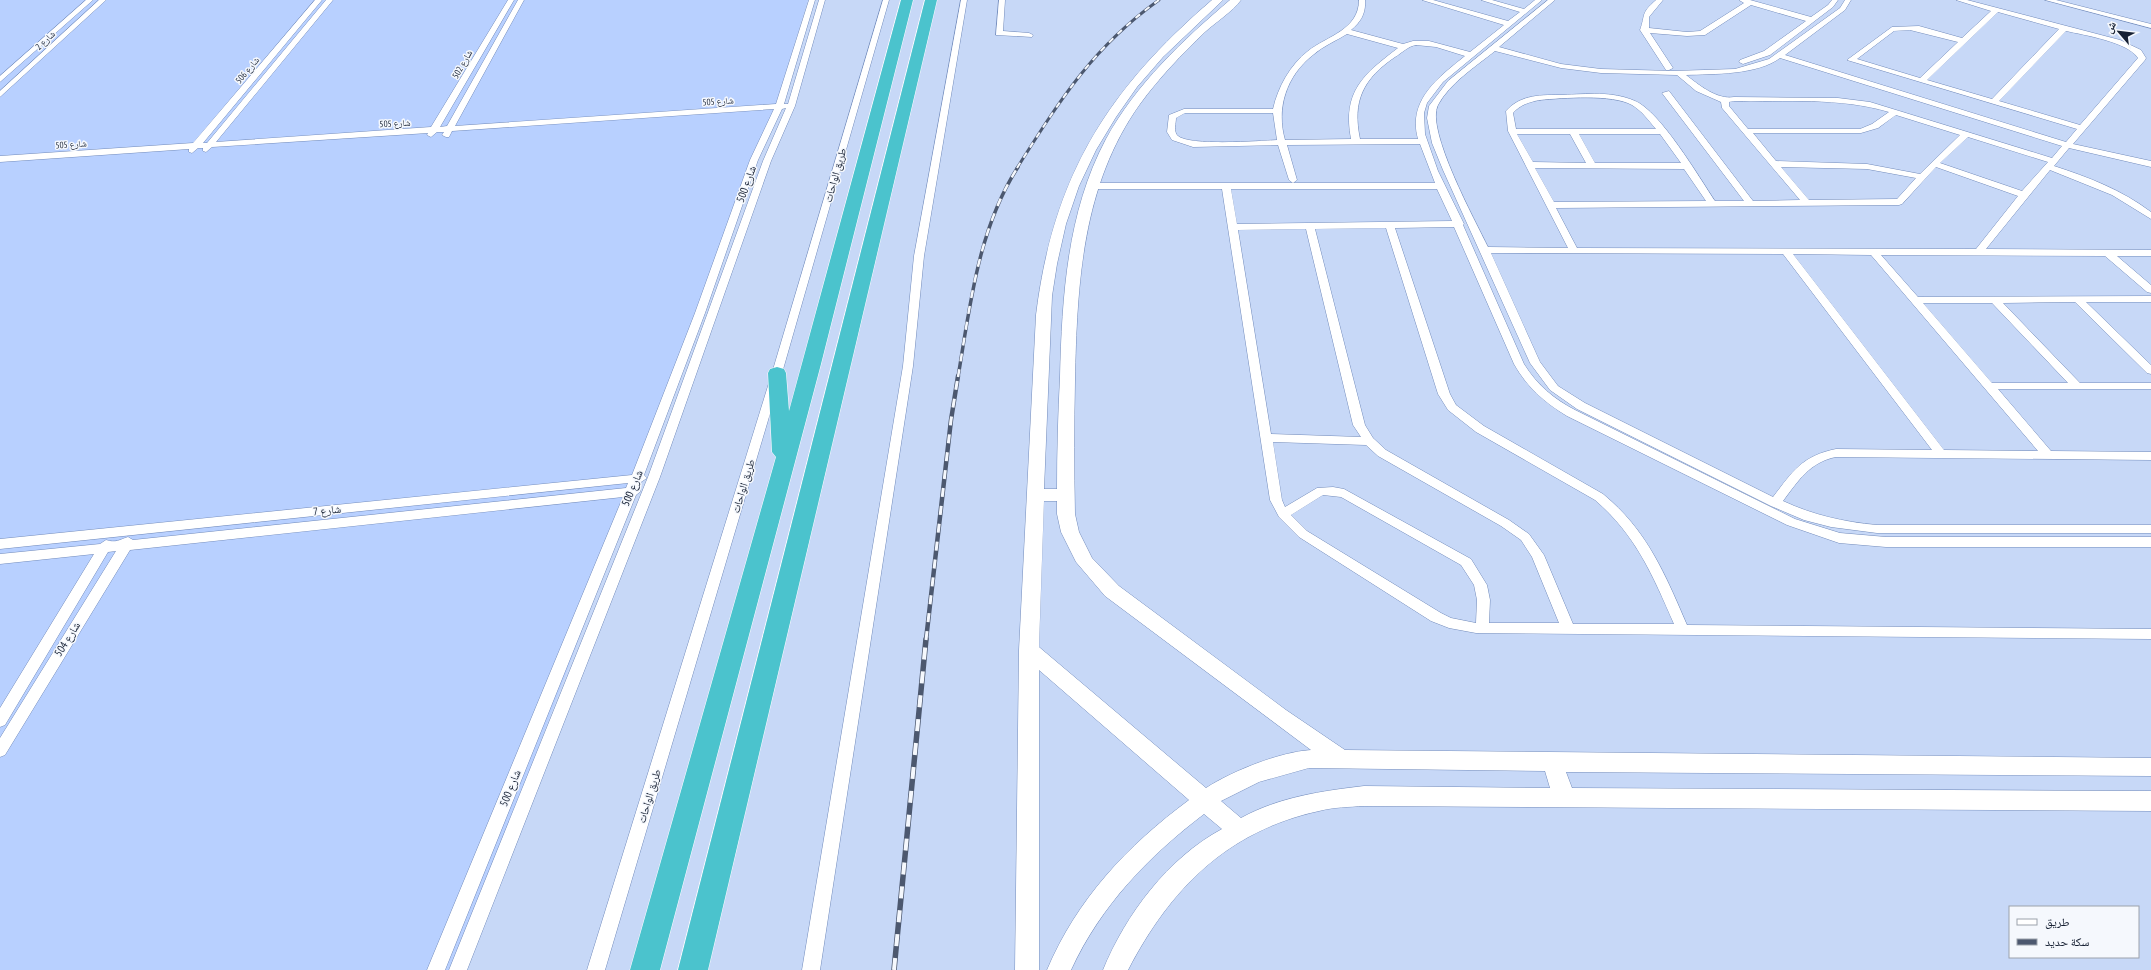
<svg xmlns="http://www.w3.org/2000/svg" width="2151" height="970" font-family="'PT Sans Narrow','Noto Naskh Arabic',sans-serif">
  <rect width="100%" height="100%" fill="#c7d8f7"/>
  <!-- built -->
  <path fill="#b8d0ff" d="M0 0H808L776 104 641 473 455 970H0Z"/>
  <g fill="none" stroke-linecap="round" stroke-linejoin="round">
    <!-- street casing -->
    <g stroke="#728bbb" stroke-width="1">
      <g id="street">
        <path d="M86 0H93L0 82V76Z"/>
        <path d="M99 0H106L0 97V91Z"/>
        <path d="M315 0H322L203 143H207L326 0H333L216 142 431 127 508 0H514L440 127 447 126 518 0H524L455 126 776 104 809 0H815L784 104H788L819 0H825L795 106 771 161 660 477 467 970H449L648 477 763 161 786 108 782 109 758 160 705 313 644 475 647 478 641 482 638 488 641 491 636 495 445 970H427L623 497 130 550 5 755 0 757V738L116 551 108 552 5 725 0 727V708L94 554 0 564V554L100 544 106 540C116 543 119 540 128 537L133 540 626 488 628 483 0 549V539L632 475 695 313 750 160 774 109 452 131 449 137H446L442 135 444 132H437L431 137 427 135 428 133 212 147 206 152 203 151V148H198L192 153 189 152V149L0 162V156L193 143Z"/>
        <path d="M883 0H889L782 373 605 970H587L772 373Z"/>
        <path d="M961 0H967L924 256 913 366 820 970H802L903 366 914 256Z"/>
        <path d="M999 0H1005L1003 31 1029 33 1033 35 1032 37 996 35Z"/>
        <path d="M1359 0H1365C1366 13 1361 22 1351 30L1403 44 1413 41H1429L1470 52 1504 25 1422 0H1433L1508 21 1520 12 1481 0H1492L1524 9 1535 0H1542L1443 82 1427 103 1424 113 1425 134 1438 171 1464 224 1463 225 1524 364C1537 385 1554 399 1575 410L1795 519 1840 533 1886 537H2151V547H1886L1839 543 1787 525 1567 416C1544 402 1527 387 1514 364L1454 227 1395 228 1450 394 1456 405 1484 426 1603 494C1647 530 1665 574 1687 625L2151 629V639L1476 633 1449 628 1431 621 1299 537 1279 517 1270 500 1222 189H1092L1088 186 1092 183H1435L1420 144 1287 145 1297 180 1293 183 1289 180 1278 145 1193 147 1172 140 1167 132 1169 115 1184 109H1273C1278 87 1290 65 1308 51 1327 36 1359 30 1359 0ZM1347 34 1398 48C1364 74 1342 91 1351 139L1285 140C1276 109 1286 76 1313 55 1323 46 1336 41 1347 34ZM1416 45 1436 47 1465 56C1439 77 1407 100 1418 139H1360C1352 101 1363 79 1395 57 1402 53 1408 46 1416 45ZM1185 113H1273L1277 140C1258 141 1190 146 1178 136 1173 132 1176 123 1176 118ZM1231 189H1437L1452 221 1237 224ZM1386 228 1438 394 1448 410 1476 432 1595 500C1636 535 1653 576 1674 624H1573L1544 555 1529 534 1509 520 1386 450 1373 438 1365 425 1315 229ZM1306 229 1353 425 1361 437 1271 434 1238 230ZM1273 442 1366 445 1378 456 1501 526 1521 540 1532 557 1559 623H1489L1490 600 1487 585 1471 559 1344 489 1333 487 1317 488 1285 507 1282 500ZM1323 495 1341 497 1461 565 1474 585 1477 600 1476 623 1451 618 1441 613 1307 531 1291 515Z"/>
        <path d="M1548 0H1555L1499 47 1561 64 1601 69 1673 71 1735 69 1769 59 1840 8 1845 0H1851L1845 10 1785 55 2066 142 2077 129 1847 60 1892 27 1919 26 1962 38 1991 11 1956 0H1967L2120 40 2141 50 2146 58 2145 60 2073 144 2151 161V167L2069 148 2054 166C2088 177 2122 190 2151 212V219L2112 195 2050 170 1986 249 2151 250V256H2117L2151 285V293L2147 292 2105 256 1881 255 1918 297 2151 296V302H2086L2151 365V374L2147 373 2075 302 2003 303 2080 383H2151V389H1998L2051 451 2151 452V460L1836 457C1810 462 1798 481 1783 501 1813 515 1844 522 1877 525H2151V533H1877L1831 527 1804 520 1771 506 1577 409 1550 390 1530 363 1443 170 1432 143 1427 118 1429 106 1448 81ZM1998 12 2059 29 1992 99 1927 80ZM1910 30 1958 42 1920 78 1857 59 1894 31ZM2066 31C2084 35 2128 42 2138 58L2080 125 1999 101ZM1495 51 1561 68 1601 73 1677 75 1696 91 1721 102 1722 108 1800 200 1753 201 1669 91 1662 93 1744 201H1715C1699 177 1660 111 1635 101 1613 91 1586 94 1563 95 1542 95 1521 94 1506 111L1508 131 1568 248 1488 247C1476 222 1425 129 1438 105 1450 83 1475 67 1495 51ZM1780 58 2062 146 2052 158 1870 102 1838 98 1734 97C1717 100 1699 85 1686 75 1713 74 1758 75 1780 58ZM1540 100C1563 98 1612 94 1632 105 1642 111 1649 121 1656 129H1516L1513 113C1520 105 1529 102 1540 100ZM1734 101C1785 102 1839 97 1889 112L1872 124 1860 129H1748L1729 106V102ZM1896 115 1960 135 1920 174 1867 164 1776 161 1753 133H1861L1878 128ZM1517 134H1570L1586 163 1533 162ZM1579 134H1660L1681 163H1595ZM1968 137 2048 162 2022 191 1940 163ZM1781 167 1867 169 1916 178 1897 199 1809 200ZM1936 167 2018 196 1976 249 1577 248 1556 208 1899 205 1902 204ZM1535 168 1684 169 1706 201 1554 202ZM1491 253 1783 254 1932 450 1836 449C1802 456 1793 471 1773 497L1585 403 1558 386 1540 362ZM1793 254 1871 255 2038 451 1944 450ZM1923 303H1992L2068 383H1992Z"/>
        <path d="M1656 0H1663L1649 17V28L1687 32 1700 31 1744 3 1739 0H1750L1811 17 1828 5 1832 0H1838L1833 7 1770 55 1743 64 1739 62 1740 60 1764 51 1806 21 1751 5 1705 35 1687 36 1650 33 1673 68 1669 70H1666L1640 30C1646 14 1640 14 1656 0Z"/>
        <path d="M2045 0H2056L2151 24V28Z"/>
      </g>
    </g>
    <!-- secondary casing -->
    <g stroke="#728bbb" stroke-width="1">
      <path id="secondary" d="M1212 0H1223L1163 57 1137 87 1116 117 1096 150 1079 186 1066 224 1057 264 1052 296 1044 489H1057C1057 452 1058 414 1060 377 1062 297 1067 212 1106 139 1136 84 1183 40 1230 0H1241C1232 12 1216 22 1205 32 1182 54 1159 78 1140 104 1082 185 1077 284 1075 381 1074 425 1074 470 1075 514L1079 532 1092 558 1119 586 1286 710 1345 750 2151 758V776L1566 772 1572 788 2151 791V811L1364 806C1349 807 1334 807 1319 811 1227 831 1170 889 1128 970H1103C1126 914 1168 858 1222 829L1204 814C1149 856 1101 905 1071 970H1047C1077 899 1127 846 1189 800L1039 670V970H1015L1019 650 1036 315C1053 177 1107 90 1212 0ZM1044 501H1057V514L1061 532 1076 562 1105 596 1311 750C1280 752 1232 771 1206 788L1039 647ZM1309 768 1545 771 1550 788 1364 786C1322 791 1279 797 1241 818L1221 801 1259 782Z"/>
    </g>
    <!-- highway casing -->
    <g stroke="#fff" stroke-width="1">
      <g id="highway">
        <path d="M901 0H913L821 364 660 970H630L776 457 772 452 768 373 770 369 777 367 784 369 786 373 789 411Z"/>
        <path d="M925 0H937L708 970H678Z"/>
      </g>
    </g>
    <!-- street -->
    <use href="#street" fill="#fff" fill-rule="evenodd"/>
    <!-- secondary -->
    <use href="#secondary" fill="#fff" fill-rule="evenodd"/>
    <!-- highway -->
    <use href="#highway" fill="#4bc3cd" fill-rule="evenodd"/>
    <!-- rail-far3 casing -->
    <g stroke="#4c586f" stroke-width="3">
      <path id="rail-far3" d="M1017 168C1060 100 1093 47 1159 0"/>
    </g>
    <!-- rail-far2 casing -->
    <g stroke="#4c586f" stroke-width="3.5">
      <path id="rail-far2" d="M958 377C970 306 978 229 1018 167"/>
    </g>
    <!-- rail-far1 casing -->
    <g stroke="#4c586f" stroke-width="4.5">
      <path id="rail-far1" d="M926 640 951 420 958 376"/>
    </g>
    <!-- rail casing -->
    <g stroke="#4c586f" stroke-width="5.5">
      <path id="rail" d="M894 970 926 639"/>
    </g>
    <!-- rail-far3 -->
    <use href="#rail-far3" stroke="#f5f8fd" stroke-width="2" stroke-dasharray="6" stroke-linecap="butt"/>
    <!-- rail-far2 -->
    <use href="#rail-far2" stroke="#f5f8fd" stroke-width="2.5" stroke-dasharray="8" stroke-linecap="butt"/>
    <!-- rail-far1 -->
    <use href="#rail-far1" stroke="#f5f8fd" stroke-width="3" stroke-dasharray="9" stroke-linecap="butt"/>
    <!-- rail -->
    <use href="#rail" stroke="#f5f8fd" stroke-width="4" stroke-dasharray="12" stroke-linecap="butt"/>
  </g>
  <g text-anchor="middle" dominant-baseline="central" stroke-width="3" stroke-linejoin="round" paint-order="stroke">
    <!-- far-street labels -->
    <g font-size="9" fill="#162033" stroke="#f5f8fd">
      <text transform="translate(45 40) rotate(-43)">شارع 2</text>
      <text transform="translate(462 64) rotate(-60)">شارع 502</text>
      <text transform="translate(247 70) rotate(-50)">شارع 506</text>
      <text transform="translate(718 101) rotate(-4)">شارع 505</text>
      <text transform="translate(395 123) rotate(-3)">شارع 505</text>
      <text transform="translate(71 144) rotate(-4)">شارع 505</text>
    </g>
    <!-- street labels -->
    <g font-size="11" fill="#162033" stroke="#f5f8fd">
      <text transform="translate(835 175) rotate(-74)">طريق الواحات</text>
      <text transform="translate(746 184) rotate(-70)">شارع 500</text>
      <text transform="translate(743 486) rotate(-73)">طريق الواحات</text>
      <text transform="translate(632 488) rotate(-67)">شارع 500</text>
      <text transform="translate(327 510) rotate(-6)">شارع 7</text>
      <text transform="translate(67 639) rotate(-58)">شارع 504</text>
      <text transform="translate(510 788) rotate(-68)">شارع 500</text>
      <text transform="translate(649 796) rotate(-73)">طريق الواحات</text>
    </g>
  </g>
  <!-- legend -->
  <rect x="2009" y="906" width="130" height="52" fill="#f5f8fd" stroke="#9ca2ac"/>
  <rect x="2017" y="919" width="20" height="6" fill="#ffffff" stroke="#9ca2ac"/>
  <text x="2045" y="926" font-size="12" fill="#162033">طريق</text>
  <rect x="2017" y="939" width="20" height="6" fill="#4c586f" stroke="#9ca2ac"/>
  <text x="2045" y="946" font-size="12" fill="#162033">سكة حديد</text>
  <!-- north arrow -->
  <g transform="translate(2119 32) rotate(298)" stroke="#f5f8fd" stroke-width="3" paint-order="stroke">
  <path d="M0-3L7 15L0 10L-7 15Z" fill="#162033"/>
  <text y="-6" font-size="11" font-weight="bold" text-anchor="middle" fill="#162033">ش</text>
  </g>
</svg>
